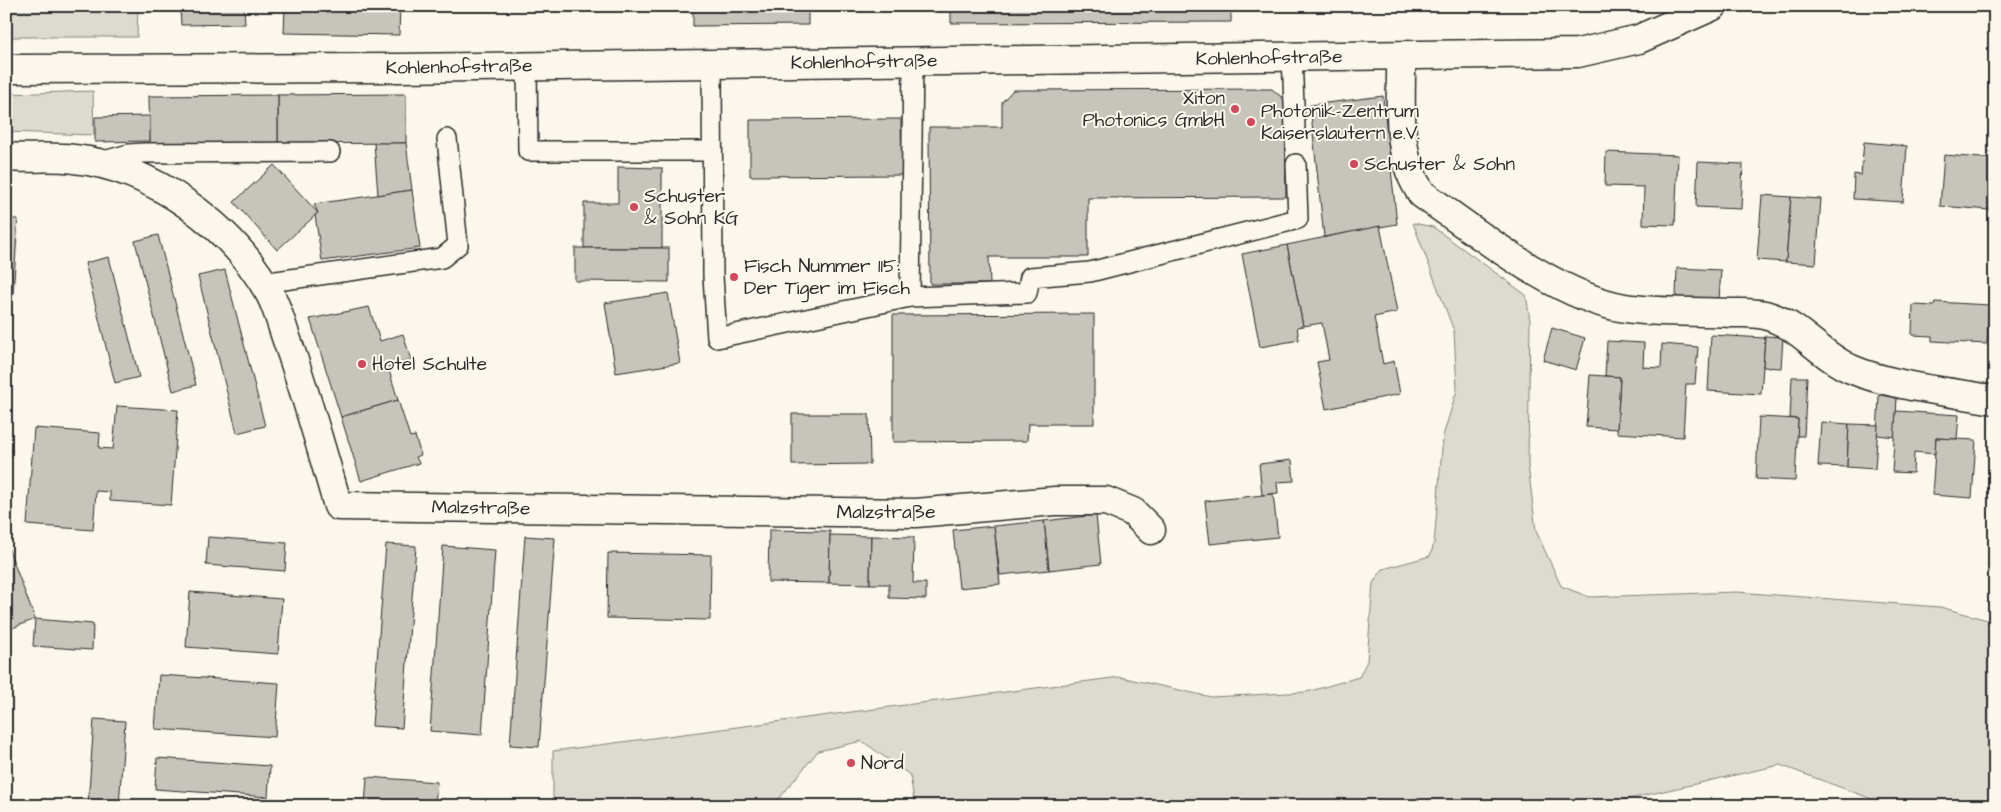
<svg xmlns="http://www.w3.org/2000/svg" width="2001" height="812" font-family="'Architects Daughter',sans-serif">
  <rect width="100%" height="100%" fill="#fbf7ec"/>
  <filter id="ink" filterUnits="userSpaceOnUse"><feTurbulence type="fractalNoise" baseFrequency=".02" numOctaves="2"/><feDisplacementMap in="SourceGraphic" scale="10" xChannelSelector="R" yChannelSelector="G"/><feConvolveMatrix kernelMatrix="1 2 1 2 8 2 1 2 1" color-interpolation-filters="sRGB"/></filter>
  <g filter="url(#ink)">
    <!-- green -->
    <g fill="#dddad0" stroke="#84827e">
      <path d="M6 6H138L137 37H6Z"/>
      <path d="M93 91 94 135 6 132V94Z"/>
      <path d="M1413 223 1433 227 1526 295 1530 320 1528 465 1536 531 1561 586 1589 597 1736 592 1940 607 1995 622V806H1891L1780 765 1597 806H915L910 775 862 741 818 751 773 806H553V751L1120 677 1211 697 1307 692 1359 677 1367 661 1373 583 1383 569 1430 556 1434 544 1443 436 1457 390 1454 331Z"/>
    </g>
    <!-- building -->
    <g fill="#c7c4bc" stroke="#2b2b2b">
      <path d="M180 6H244L245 24 181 25Z"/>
      <path d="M285 6H400L399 35 284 33Z"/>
      <path d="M693 6H808V25L693 26Z"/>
      <path d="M951 6H1231V22L951 23Z"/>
      <path d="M1272 89 1285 100 1286 197 1088 198V257H989L990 284H930L929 127H1002V102L1013 90Z"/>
      <path d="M406 94V143L278 144V95Z"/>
      <path d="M278 95V144L150 145 149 96Z"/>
      <path d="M1383 96 1397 224 1324 237 1310 105Z"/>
      <path d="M150 116V141L95 142V117Z"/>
      <path d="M901 119 902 175 750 176V120Z"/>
      <path d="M1864 142 1907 146 1903 202 1853 199 1854 174 1861 175Z"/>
      <path d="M374 143H406L412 190 378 195Z"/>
      <path d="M1995 143V178H1992Z"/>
      <path d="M1606 152 1678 155 1675 225 1643 224 1644 187 1605 186Z"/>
      <path d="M1944 155 1994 159 1990 210 1940 206Z"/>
      <path d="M1698 162 1743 164 1741 209 1696 207Z"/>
      <path d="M274 165 318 213 277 250 234 202Z"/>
      <path d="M618 167 662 168V248H584V203H618Z"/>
      <path d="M412 190 420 248 322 261 315 215 318 213 314 204Z"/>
      <path d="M1762 195 1791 197 1786 262 1757 260Z"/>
      <path d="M1791 197 1821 199 1816 264 1786 262Z"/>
      <path d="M6 219H18L13 295 6 294Z"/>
      <path d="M1380 226 1397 312 1374 317 1383 364 1394 361 1400 394 1326 409 1317 362 1329 360 1322 323 1303 326 1287 245Z"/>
      <path d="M158 235 196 385 173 391 135 241Z"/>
      <path d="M1287 245 1303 326 1297 327 1299 340 1260 347 1242 254Z"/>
      <path d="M575 248H669V282L575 281Z"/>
      <path d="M109 257 139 377 115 383 85 263Z"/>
      <path d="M1677 268 1721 270 1719 299 1676 297Z"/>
      <path d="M225 270 265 426 237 433 198 276Z"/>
      <path d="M668 293 680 363 616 373 605 303Z"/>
      <path d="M1935 302 1989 305 1987 344 1932 341V336L1912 335 1913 305 1934 306Z"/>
      <path d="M369 307 380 341 403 334 411 360 388 367 398 400 341 417 310 319Z"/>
      <path d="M1094 314V424H1028L1027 441 893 442V315Z"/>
      <path d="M1552 328 1585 338 1576 370 1543 360Z"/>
      <path d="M1711 335 1765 338 1761 394 1708 391Z"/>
      <path d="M1765 336 1783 337 1781 368 1763 367Z"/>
      <path d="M1607 341 1644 343 1643 367 1661 368 1662 344 1698 347 1695 384H1686L1683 437 1617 433 1620 377 1605 376Z"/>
      <path d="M1590 375 1620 377 1617 429 1586 427Z"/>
      <path d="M1792 377H1807L1804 436H1797L1798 419 1790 418Z"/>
      <path d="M1879 395H1897L1895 437 1877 435Z"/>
      <path d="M398 400 410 437 415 436 421 455 416 457 419 463 361 481 341 417Z"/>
      <path d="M117 406 178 410 171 505 110 501V492L96 491 93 530 27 525 34 428 100 433 99 448 113 449Z"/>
      <path d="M1896 411 1959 415 1957 439 1936 438 1935 454 1914 452 1913 473 1892 472Z"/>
      <path d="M792 414H869L870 464 792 465Z"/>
      <path d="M1759 417 1798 419 1795 481 1756 479Z"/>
      <path d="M1821 422 1849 424 1847 467 1818 466Z"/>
      <path d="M1849 424 1878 425 1875 469 1847 467Z"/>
      <path d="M1936 438 1976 440 1972 498 1932 495Z"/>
      <path d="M1292 460 1294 481 1277 482 1278 493 1262 495 1259 464Z"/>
      <path d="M1273 494 1278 537 1210 544 1205 501Z"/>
      <path d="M1096 515 1101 564 1049 570 1044 521Z"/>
      <path d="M1044 521 1049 570 1000 575 994 526Z"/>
      <path d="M994 526 1000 584 959 588 953 530Z"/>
      <path d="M769 530 830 531 829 583 768 582Z"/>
      <path d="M830 535 871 536 870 584 829 583Z"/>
      <path d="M525 536 555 538 539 747 510 745Z"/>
      <path d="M871 536 914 537 913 583H926V599L889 598V584H870Z"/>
      <path d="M208 537 287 543 285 571 206 565Z"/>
      <path d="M6 542 35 619 10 629 6 619Z"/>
      <path d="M386 544 416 546 402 728 372 726Z"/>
      <path d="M443 546 495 550 482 735 430 731Z"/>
      <path d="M608 553 711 555 710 620 607 618Z"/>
      <path d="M190 592 282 599 278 654 186 647Z"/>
      <path d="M35 619 93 624 92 650 33 646Z"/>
      <path d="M159 675 279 683 275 737 155 729Z"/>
      <path d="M94 719 125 721 119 806H88Z"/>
      <path d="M157 758 270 766 268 797 155 789Z"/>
      <path d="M367 777 437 782 435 806H365Z"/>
      <path d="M289 801 345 806H289Z"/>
    </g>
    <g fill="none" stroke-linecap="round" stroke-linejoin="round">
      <!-- lane casing -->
      <g stroke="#2b2b2b" stroke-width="22">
        <g id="lane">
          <path d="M1292 57 1295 128"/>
          <path d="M712 64 713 276 717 338 910 297 1027 293 1030 277 1090 272 1298 219 1296 164"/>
          <path d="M527 66 528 151H712"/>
          <path d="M97 163 129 154 144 153 330 152"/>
          <path d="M262 283 442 258 458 245 447 139"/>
          <path d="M910 297 913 62"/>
        </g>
      </g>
      <!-- street casing -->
      <g stroke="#2b2b2b" stroke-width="31">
        <g id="street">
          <path d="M1401 56C1402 101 1394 155 1422 194 1476 232 1559 298 1625 308 1659 313 1696 311 1731 313 1741 313 1754 312 1765 315 1799 324 1819 355 1851 369 1890 386 1952 392 1995 400"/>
          <path d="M6 69 399 68 1578 53 1639 39 1713 6"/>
          <path d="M6 157C29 159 52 156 74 159 152 167 232 226 270 294 278 309 282 327 288 343 307 397 322 451 338 506L916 513 1055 501H1106L1133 512 1151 530"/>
        </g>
      </g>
      <!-- lane -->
      <use href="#lane" stroke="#fbf7ec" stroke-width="19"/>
      <!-- street -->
      <use href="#street" stroke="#fbf7ec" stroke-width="28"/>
    </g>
  </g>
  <!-- markers -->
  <g fill="#d1495b" stroke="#fbf7ec" stroke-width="2">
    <circle cx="1235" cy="109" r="5"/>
    <circle cx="1251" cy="122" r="5"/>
    <circle cx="1354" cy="164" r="5"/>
    <circle cx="634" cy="207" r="5"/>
    <circle cx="734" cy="277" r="5"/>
    <circle cx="362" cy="364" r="5"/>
    <circle cx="851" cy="763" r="5"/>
  </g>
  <g text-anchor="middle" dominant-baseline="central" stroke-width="4" stroke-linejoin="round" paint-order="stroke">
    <!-- street labels -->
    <g font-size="19" fill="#2b2b2b" stroke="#fbf7ec">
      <text transform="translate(1269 58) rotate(-1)">Kohlenhofstraße</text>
      <text transform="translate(864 62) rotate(-1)">Kohlenhofstraße</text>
      <text transform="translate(459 67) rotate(-1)">Kohlenhofstraße</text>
      <text transform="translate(481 508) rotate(1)">Malzstraße</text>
      <text x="886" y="512">Malzstraße</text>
    </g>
    <!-- poi labels -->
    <g font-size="19" fill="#2b2b2b" stroke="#fbf7ec" text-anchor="start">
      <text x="1225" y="98" text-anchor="end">Xiton<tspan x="1225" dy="22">Photonics GmbH</tspan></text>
      <text x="1261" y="111">Photonik-Zentrum<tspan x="1261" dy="22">Kaiserslautern e.V.</tspan></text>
      <text x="1364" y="164">Schuster &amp; Sohn</text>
      <text x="644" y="196">Schuster<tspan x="644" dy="22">&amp; Sohn KG</tspan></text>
      <text x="744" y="266">Fisch Nummer 115:<tspan x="744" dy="22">Der Tiger im Fisch</tspan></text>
      <text x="372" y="364">Hotel Schulte</text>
      <text x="861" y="763">Nord</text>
    </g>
  </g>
  <!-- margin -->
  <rect width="2001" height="812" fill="none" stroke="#fbf7ec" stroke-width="25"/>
  <rect x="12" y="12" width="1976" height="787" fill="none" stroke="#2b2b2b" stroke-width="2" filter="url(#ink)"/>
</svg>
